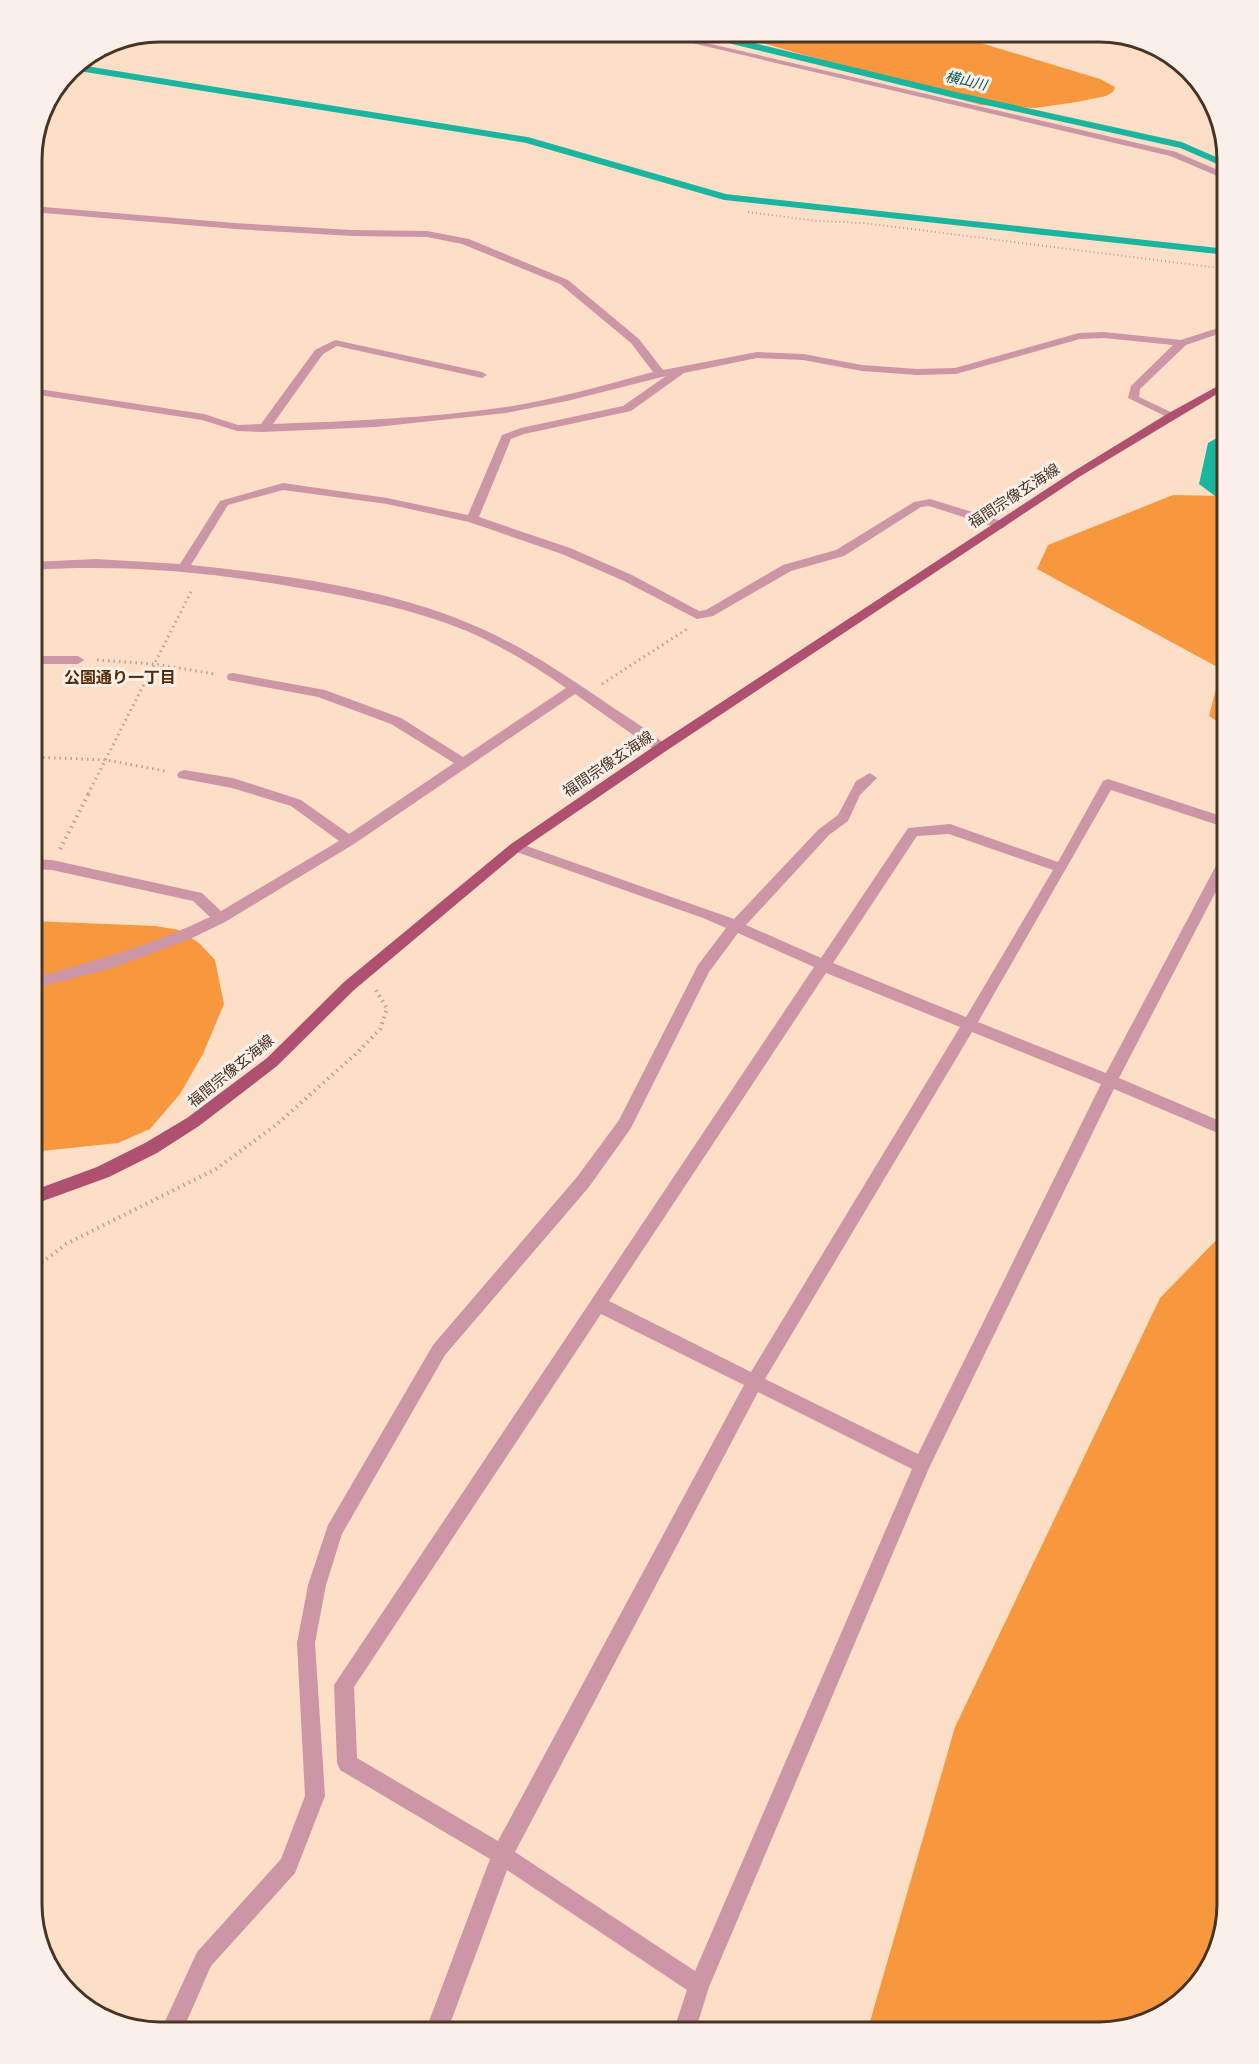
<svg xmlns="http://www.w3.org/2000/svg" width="1259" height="2064" font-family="'Fira Sans','Noto Sans JP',sans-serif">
  <rect width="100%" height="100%" fill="#fddfc8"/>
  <!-- forest -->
  <g fill="#f8983e">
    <path d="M723 32H945L1100 79 1115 87 1113 92 1106 96 1077 102 1035 108 981 105Z"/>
    <path d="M1173 495 1227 496V728L1209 716 1221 669 1037 569 1048 545Z"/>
    <path d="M32 921 156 926 179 930 199 943 215 960 224 1004 203 1054 180 1094 150 1129 118 1143 32 1152Z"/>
    <path d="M1227 1229V1905L1210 1969 1156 2019 1099 2032H867L955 1727 1160 1298Z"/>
  </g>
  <!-- water -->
  <path fill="#19b59f" d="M1227 432V491H1224L1219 499 1199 484 1208 443Z"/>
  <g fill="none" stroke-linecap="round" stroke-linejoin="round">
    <!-- stream -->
    <g stroke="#19b59f" stroke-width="6">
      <path d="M696 32 955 95 1181 145 1227 165"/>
      <path d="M73 67 527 140 725 197 1227 252"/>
    </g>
    <!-- path-far2 -->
    <path stroke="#bda38f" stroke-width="2" stroke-dasharray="1 3" stroke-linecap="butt" d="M748 212 817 221 864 223 1227 269"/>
    <!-- path-far1 -->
    <g stroke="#bda38f" stroke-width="3" stroke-dasharray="1.5 4" stroke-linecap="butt">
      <path d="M97 660 155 664 215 674"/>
      <path d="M602 684 687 629"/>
      <path d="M32 757 106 760 165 771"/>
      <path d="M88 794 193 588"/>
    </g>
    <!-- path -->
    <g stroke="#bda38f" stroke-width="4" stroke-dasharray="1.5 4.5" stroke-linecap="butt">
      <path d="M60 849 89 793"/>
      <path d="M32 1270 66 1244 216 1169 276 1125 358 1052 380 1029 387 1009 376 990"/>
    </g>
    <!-- minor -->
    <g fill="#cd96a6" fill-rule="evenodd">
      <path d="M645 32H659L1176 152 1227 174V180L1170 156Z"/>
      <path d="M32 206 235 223 352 230 427 231 469 239 568 280 639 339 663 370 757 352 803 354 862 365 917 369 955 368 1079 333 1104 332 1181 340 1227 325V331L1186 345 1140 389 1139 397 1175 414 1177 416 1171 419 1128 398 1131 386 1173 345 1104 338 1080 339 956 374 917 375 862 371 803 360 757 358 684 373 631 411 524 434 511 439 479 517 570 548 632 575 699 611 706 610 783 565 836 550 914 502 930 499 1005 522 1007 525 1001 529 929 506 921 507 844 556 791 571 713 616 697 619 624 581 562 554 469 522 387 504 283 490 228 505 191 565C285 575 393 589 480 628 525 648 565 675 605 702 620 713 658 735 668 748L661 753 656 751 575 694 354 844 225 922 188 940 112 968 32 989V978C93 962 152 945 210 917L193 901 52 870 32 869V859L52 860 197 892 202 893 221 911 339 841 291 806 232 788 179 778 177 775 179 772 184 770 233 778 301 800 349 834 454 763 391 724 318 697 228 680 227 677 228 674 233 673 325 690 401 718 463 757 566 688C534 666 502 646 467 631 413 609 357 598 300 588 211 572 122 564 32 570V562L96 559 180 564 220 501 283 483 387 498 468 515 502 435 521 428 623 406 666 376 567 401 506 413 376 427 263 432 237 431 202 420 32 394V388L204 414 238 425 261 424 315 350 335 340 482 372 487 375 482 378 337 346 323 354 273 424C351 421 429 418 506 407 556 399 605 385 653 372L631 343 560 284 462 244 427 237 352 236 235 229 32 212Z"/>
      <path d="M32 656H78L84 660 78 664H32Z"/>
      <path d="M870 773 877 778 860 795 848 821 829 835 746 925 821 958 908 828 950 824 1058 862 1103 781 1108 779 1227 818V828L1111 790 978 1022 1106 1073 1220 858 1222 854 1227 853V870L1119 1078 1227 1124V1137L1114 1089 929 1468 709 1987 695 2032H673L687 1990 507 1870 447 2032H425L490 1859 340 1770 337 1763 334 1685 814 967 738 933 709 972 631 1128 589 1187 445 1355 342 1534 326 1585 315 1643 325 1796 295 1873 211 1966 182 2032H160L197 1952 281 1859 305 1796 297 1643 308 1585 328 1525 433 1345 577 1177 619 1120 698 965 726 928 703 918 511 850 509 847 516 842 521 844 734 919 819 829 838 815 856 781ZM949 834 1053 870 966 1017 833 963 917 836ZM826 973 960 1027 751 1372 609 1301ZM972 1032 1101 1084 918 1454 765 1379ZM601 1314 744 1385 498 1841 357 1758 354 1687ZM758 1392 912 1469 695 1971 515 1852Z"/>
    </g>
    <!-- major -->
    <path fill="#af5071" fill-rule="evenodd" d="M1227 381V388L1079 477 666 751 521 850 354 990 277 1066 199 1126 157 1153 109 1177 32 1205V1191L97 1167 145 1143 187 1118 267 1058 344 982 511 844 656 745 1071 473 1167 414Z"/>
  </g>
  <g text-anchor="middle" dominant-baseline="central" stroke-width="6" stroke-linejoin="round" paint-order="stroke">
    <!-- far-water labels -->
    <g font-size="14" font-style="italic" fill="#02564b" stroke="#faf0e9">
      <text transform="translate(966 81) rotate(13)">横山川</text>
    </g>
    <!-- street labels -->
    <g font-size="15" fill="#473425" stroke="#faf0e9">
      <text transform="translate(1014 496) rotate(-33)">福間宗像玄海線</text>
      <text transform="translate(608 764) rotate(-34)">福間宗像玄海線</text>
      <text transform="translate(231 1071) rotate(-39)">福間宗像玄海線</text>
    </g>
    <!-- neighbourhood labels -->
    <g font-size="16" font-weight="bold" fill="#532c04" stroke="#faf0e9">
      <text x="120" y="677">公園通り一丁目</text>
    </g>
  </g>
  <!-- crop -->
  <path d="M0 0H1259V2064H0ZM160 42H1099A118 118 0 0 1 1217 160V1904A118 118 0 0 1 1099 2022H160A118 118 0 0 1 42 1904V160A118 118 0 0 1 160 42Z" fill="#faf0e9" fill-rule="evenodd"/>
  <path fill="none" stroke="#473425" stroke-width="3" d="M160 42H1099A118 118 0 0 1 1217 160V1904A118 118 0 0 1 1099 2022H160A118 118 0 0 1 42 1904V160A118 118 0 0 1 160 42Z"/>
</svg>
